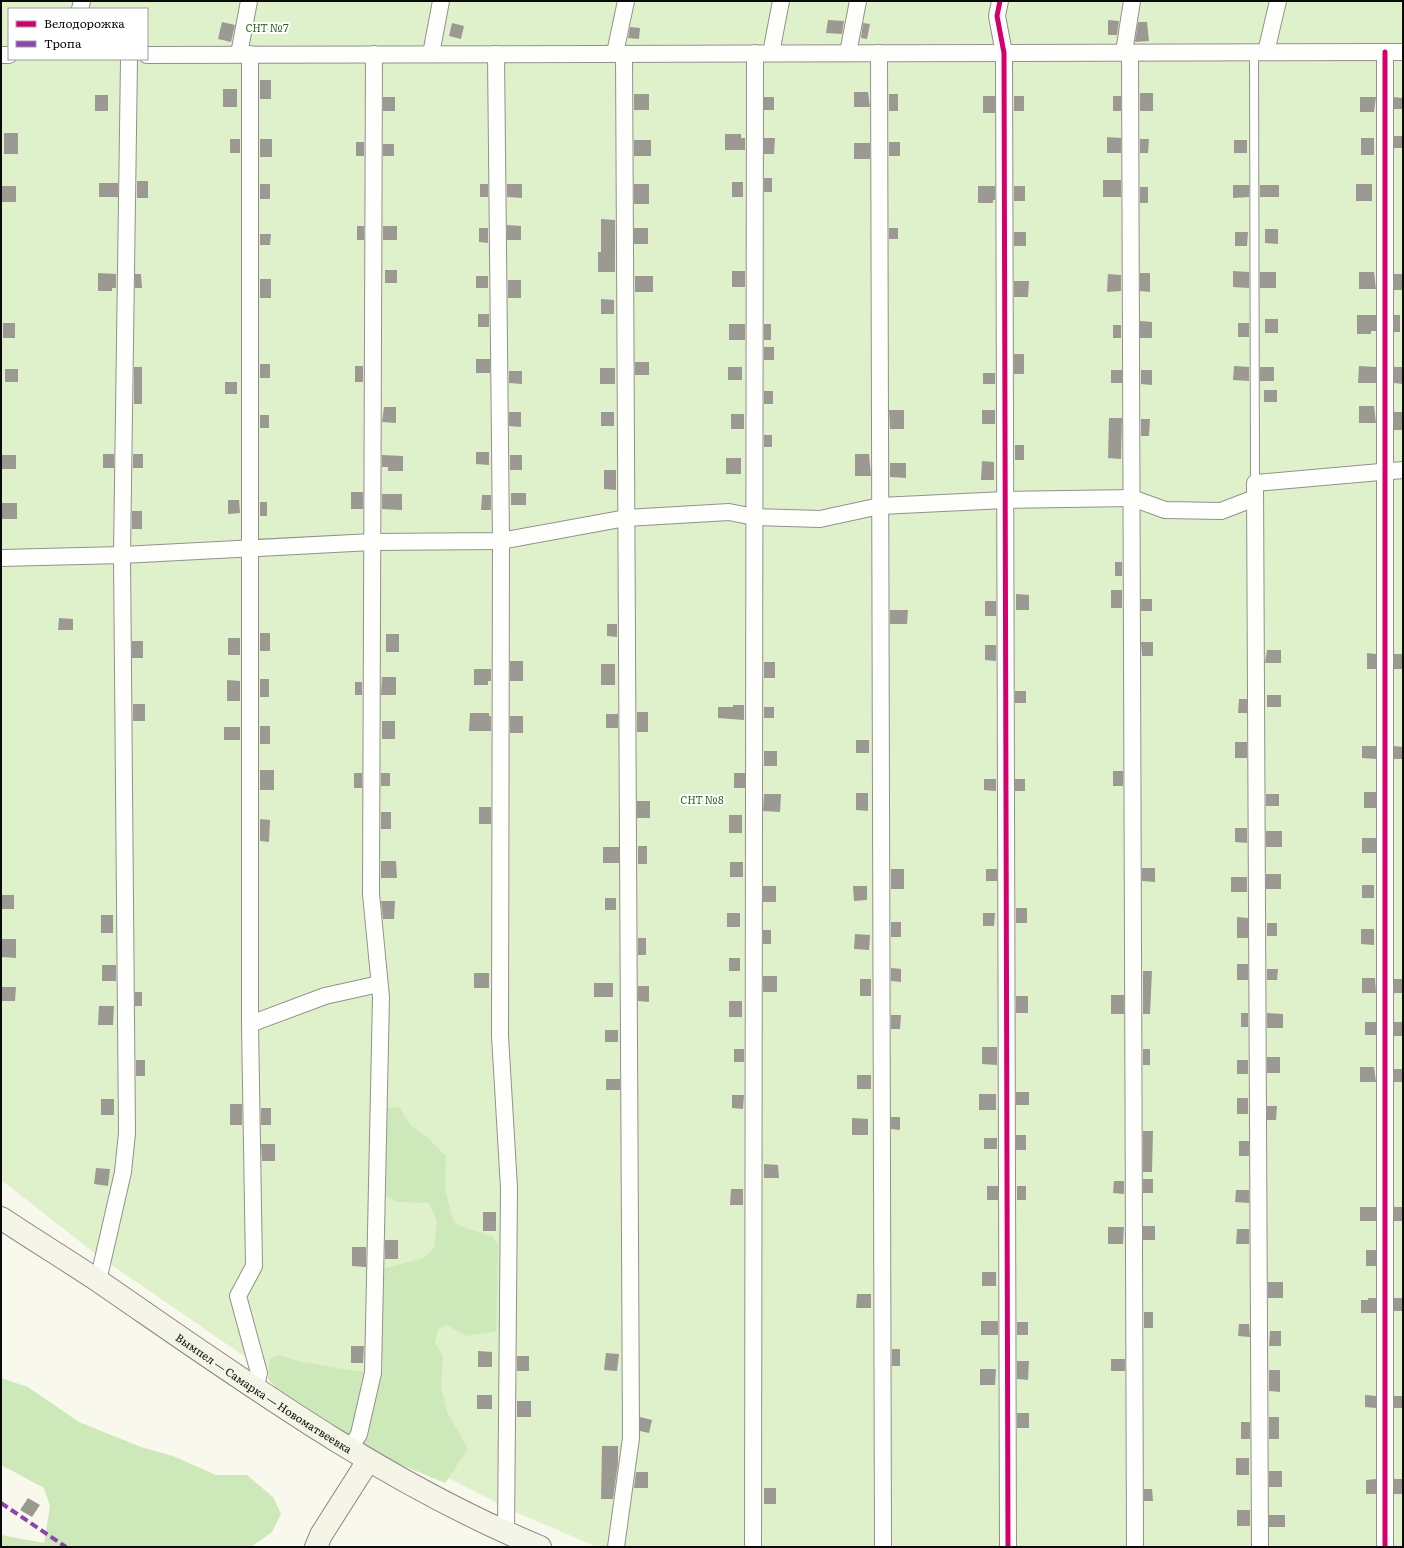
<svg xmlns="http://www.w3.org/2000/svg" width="1404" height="1548" font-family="Literata,serif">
  <rect width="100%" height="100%" fill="#f9f8ed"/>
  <!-- green -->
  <path fill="#dff1cb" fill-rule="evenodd" d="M1 1H1403V1547H597L513 1511 380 1443 263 1369 97 1255 1 1180ZM9 9H147V59H9Z"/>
  <!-- forest -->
  <g fill="#cee9b9">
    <path d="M399 1107 411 1126 427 1137 446 1156 445 1188 453 1220 460 1226 493 1237 498 1244 496 1331 466 1336 447 1325 438 1329 435 1343 443 1356 441 1387 447 1412 468 1449 445 1483 387 1459 279 1392 268 1379 270 1358 279 1355 302 1362 355 1371 383 1373 380 1316 381 1269 424 1258 434 1248 437 1221 429 1203 396 1202 386 1196 387 1108Z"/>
    <path d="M1 1378 28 1387 79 1422 141 1447 173 1456 216 1475H247L273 1497 281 1514 272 1532 251 1547H1V1535L44 1543 50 1506 44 1488 1 1465Z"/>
  </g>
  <!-- building -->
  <g fill="#9c9993">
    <path d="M828 20 844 21 842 34 826 33Z"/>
    <path d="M1108 20 1119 21 1117 35H1108Z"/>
    <path d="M222 22 235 25 231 42 218 39Z"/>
    <path d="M1138 22H1147L1149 41 1135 42Z"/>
    <path d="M452 23 464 26 461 39 449 36Z"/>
    <path d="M863 23 870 24 867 39 861 38Z"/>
    <path d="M630 27 640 28 639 39 628 38Z"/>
    <rect x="260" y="80" width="11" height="19"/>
    <rect x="223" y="89" width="14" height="18"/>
    <path d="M854 92H868L870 107H854Z"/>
    <rect x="1140" y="93" width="13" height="18"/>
    <rect x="634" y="94" width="15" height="16"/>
    <rect x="889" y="94" width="9" height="17"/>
    <rect x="95" y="95" width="13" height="16"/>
    <rect x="983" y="96" width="12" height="17"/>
    <rect x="1014" y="96" width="10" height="15"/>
    <rect x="1113" y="96" width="8" height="15"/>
    <rect x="383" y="97" width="12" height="14"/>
    <rect x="764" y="97" width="10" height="13"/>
    <path d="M1360 97H1376L1374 112H1360Z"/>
    <path d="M1394 97 1403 98V109H1394Z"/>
    <rect x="4" y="133" width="14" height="21"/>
    <path d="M725 134H741V138H745V150H725Z"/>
    <rect x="1394" y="136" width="9" height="12"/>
    <path d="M1107 137 1121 138V153H1107Z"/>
    <path d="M764 138H775L774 154H764Z"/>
    <rect x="1361" y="138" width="13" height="17"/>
    <rect x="230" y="139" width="10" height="14"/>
    <rect x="260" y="139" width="12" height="18"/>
    <path d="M1140 139H1149L1148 153H1140Z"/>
    <rect x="634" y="140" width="17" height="16"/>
    <rect x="1234" y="140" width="13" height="13"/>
    <rect x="356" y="142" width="8" height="14"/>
    <rect x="889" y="142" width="11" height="14"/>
    <rect x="854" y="143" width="16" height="16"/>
    <rect x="383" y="144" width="11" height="12"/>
    <rect x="764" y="178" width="8" height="14"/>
    <rect x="1103" y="180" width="18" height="17"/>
    <rect x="137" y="181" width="11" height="17"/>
    <rect x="732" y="182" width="11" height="15"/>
    <rect x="99" y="183" width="19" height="14"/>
    <rect x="260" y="184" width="10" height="15"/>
    <rect x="480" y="184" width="8" height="13"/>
    <path d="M507 184H522V198L507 197Z"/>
    <rect x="634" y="184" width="15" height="20"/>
    <rect x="1356" y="184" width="16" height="17"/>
    <path d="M1233 185H1249V197L1233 198Z"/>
    <rect x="1260" y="185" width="19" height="12"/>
    <rect x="1" y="186" width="15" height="16"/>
    <path d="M978 186H995V200H993V203H978Z"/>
    <rect x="1014" y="186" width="11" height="15"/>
    <rect x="1140" y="187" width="8" height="16"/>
    <path d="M601 219 615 220V272H598V252H601Z"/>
    <path d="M507 225 521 226V240H507Z"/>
    <rect x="357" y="226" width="7" height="14"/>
    <rect x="383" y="226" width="14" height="14"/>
    <path d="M479 228H488V243L479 242Z"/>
    <rect x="634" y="228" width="14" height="16"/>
    <rect x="889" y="228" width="9" height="11"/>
    <path d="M1265 229H1278V244L1265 243Z"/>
    <rect x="1014" y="232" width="12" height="14"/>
    <path d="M1235 232H1248L1247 246H1235Z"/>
    <path d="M260 234H271L270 245H260Z"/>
    <rect x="385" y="270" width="12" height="13"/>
    <rect x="732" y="271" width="13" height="16"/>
    <path d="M1233 271 1249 272V288L1233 287Z"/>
    <rect x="1260" y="272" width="16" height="16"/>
    <path d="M1359 272H1374L1376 289H1359Z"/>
    <path d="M98 273 116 274V288H112V291H98Z"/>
    <path d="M1140 273H1150V292L1140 291Z"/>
    <path d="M135 274H141L142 288H135Z"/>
    <path d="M1108 274 1121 275V291L1107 292Z"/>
    <rect x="1394" y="274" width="9" height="16"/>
    <rect x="476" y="276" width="12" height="12"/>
    <rect x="635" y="276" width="18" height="16"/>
    <rect x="260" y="279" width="11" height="19"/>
    <rect x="508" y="280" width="13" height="18"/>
    <path d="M1014 281H1029L1028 297H1014Z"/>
    <path d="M601 299 614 300V314H601Z"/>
    <rect x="478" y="314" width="11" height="13"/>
    <path d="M1357 315H1376V331H1371V334H1357Z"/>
    <rect x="1394" y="315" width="6" height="17"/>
    <rect x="1265" y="319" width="13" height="14"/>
    <path d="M1140 321 1152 322V338H1140Z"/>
    <rect x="3" y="323" width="12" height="15"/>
    <rect x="1238" y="323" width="11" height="14"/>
    <rect x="729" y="324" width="16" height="16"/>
    <rect x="764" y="324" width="7" height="16"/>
    <rect x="1113" y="325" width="8" height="13"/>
    <rect x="764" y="347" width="10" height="13"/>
    <rect x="1014" y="354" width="10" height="20"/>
    <rect x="476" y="359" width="14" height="14"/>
    <rect x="635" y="362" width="14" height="13"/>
    <rect x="260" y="364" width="10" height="14"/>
    <rect x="355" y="366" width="8" height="16"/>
    <path d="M1234 366 1249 367V381L1233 380Z"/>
    <path d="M1359 366 1376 367V383H1358Z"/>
    <rect x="134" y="367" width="8" height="37"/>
    <rect x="728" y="367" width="14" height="13"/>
    <rect x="1260" y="367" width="14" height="14"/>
    <path d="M1394 367H1403V384L1394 383Z"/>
    <rect x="600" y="368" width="15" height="16"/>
    <rect x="5" y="369" width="13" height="13"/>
    <rect x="1111" y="370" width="11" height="13"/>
    <path d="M1141 370H1152V385L1141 384Z"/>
    <path d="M509 371H522V384L509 383Z"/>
    <rect x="983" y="373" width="12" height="11"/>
    <rect x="225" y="382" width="12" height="12"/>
    <rect x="1264" y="390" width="13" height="12"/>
    <rect x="764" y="391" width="9" height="13"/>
    <path d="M1359 406H1374L1376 423H1359Z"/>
    <path d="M384 407H396V423L382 422Z"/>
    <path d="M889 410H904V429H890Z"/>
    <rect x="982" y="410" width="13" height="14"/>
    <path d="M509 412H521V427L509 426Z"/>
    <rect x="601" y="412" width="13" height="14"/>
    <rect x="1394" y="412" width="9" height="18"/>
    <rect x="731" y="414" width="13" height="15"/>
    <rect x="260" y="415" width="9" height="13"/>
    <path d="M1109 418H1122L1121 459 1108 458Z"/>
    <path d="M1141 419H1150L1149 436H1141Z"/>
    <rect x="764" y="435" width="8" height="12"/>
    <rect x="1015" y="445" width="9" height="15"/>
    <path d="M476 452H489V465L476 464Z"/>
    <rect x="103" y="454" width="11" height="14"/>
    <rect x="133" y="454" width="10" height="14"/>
    <path d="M855 454H869L871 476H855Z"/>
    <rect x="1" y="455" width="15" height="14"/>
    <path d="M382 455 403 456V471H388V467H382Z"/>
    <rect x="510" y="455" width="12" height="15"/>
    <rect x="726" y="458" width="15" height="16"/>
    <path d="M982 461 994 462V480H981Z"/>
    <path d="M890 463H906V478L890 477Z"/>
    <path d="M604 470H616V490L604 489Z"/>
    <rect x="351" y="492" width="12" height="17"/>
    <rect x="511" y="493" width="15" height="12"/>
    <path d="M382 494H402V510L382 509Z"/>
    <path d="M482 495H491V510H481Z"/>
    <path d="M228 500H239L240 513 228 514Z"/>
    <rect x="260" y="502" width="7" height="14"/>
    <rect x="2" y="503" width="15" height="16"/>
    <rect x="132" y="511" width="10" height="18"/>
    <rect x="1115" y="562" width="7" height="14"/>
    <rect x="1111" y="590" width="11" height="18"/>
    <path d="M1016 594 1029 595V610H1016Z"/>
    <rect x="1141" y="599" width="11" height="12"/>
    <rect x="985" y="601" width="11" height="15"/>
    <path d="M890 610H908L907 624H890Z"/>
    <path d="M59 618 73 619V630H58Z"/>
    <path d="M607 624H617V637L607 636Z"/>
    <rect x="260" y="633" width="10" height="18"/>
    <rect x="386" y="634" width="13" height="18"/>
    <rect x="228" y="638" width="12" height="17"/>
    <rect x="132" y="641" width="11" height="17"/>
    <path d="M1141 642H1153V656H1142Z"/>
    <path d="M985 645H996V661L985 660Z"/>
    <path d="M1267 650H1281V663H1265Z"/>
    <path d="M1367 653 1376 654V669H1367Z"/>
    <rect x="1394" y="654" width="9" height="15"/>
    <rect x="510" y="661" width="13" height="20"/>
    <rect x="764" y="662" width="11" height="16"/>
    <rect x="601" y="664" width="14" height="21"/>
    <path d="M474 669H491V681H488V685H474Z"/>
    <path d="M382 677H396V695H381Z"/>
    <rect x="260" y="679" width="9" height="18"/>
    <path d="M227 680 240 681V701H227Z"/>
    <rect x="355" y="682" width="7" height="13"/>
    <rect x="1015" y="691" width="11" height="12"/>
    <rect x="1267" y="695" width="14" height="12"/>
    <path d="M1239 699H1247V713H1238Z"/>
    <rect x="133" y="704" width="12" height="17"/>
    <path d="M733 705H744V720L718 718V707H733Z"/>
    <rect x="764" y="707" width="10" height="11"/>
    <rect x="637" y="712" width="11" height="20"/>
    <path d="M470 713H489V716H491V731H469Z"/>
    <rect x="606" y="714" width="12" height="14"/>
    <rect x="510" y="716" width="13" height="17"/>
    <rect x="382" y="721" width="13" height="18"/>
    <rect x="260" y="726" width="10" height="18"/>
    <rect x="224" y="727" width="16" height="13"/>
    <rect x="856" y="740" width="13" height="13"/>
    <rect x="1235" y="742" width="12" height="16"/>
    <path d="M1362 746H1376V759L1362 758Z"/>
    <path d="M1394 746 1403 747V759H1394Z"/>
    <rect x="764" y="751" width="13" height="15"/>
    <rect x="260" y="770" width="14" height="20"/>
    <rect x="1113" y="771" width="10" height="15"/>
    <rect x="354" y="773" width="8" height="15"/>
    <rect x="381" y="773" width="9" height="13"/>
    <rect x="734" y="773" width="11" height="15"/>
    <path d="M984 779H996V791L984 790Z"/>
    <rect x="1015" y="779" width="10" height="12"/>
    <rect x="1364" y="792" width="12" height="16"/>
    <path d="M856 793H868V811L856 810Z"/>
    <path d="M764 794H781L780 812 763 811Z"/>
    <rect x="1266" y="794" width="13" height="12"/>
    <rect x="637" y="801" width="13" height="17"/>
    <rect x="479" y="807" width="12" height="17"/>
    <rect x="381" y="812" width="10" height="17"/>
    <rect x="729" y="815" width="13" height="18"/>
    <path d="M260 819 270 820 269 842 260 841Z"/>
    <path d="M1235 828H1247V843L1235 842Z"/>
    <rect x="1266" y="831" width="16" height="16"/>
    <rect x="1362" y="838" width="14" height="15"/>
    <rect x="638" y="846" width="9" height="18"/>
    <rect x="603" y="847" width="16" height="16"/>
    <path d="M381 861H396L397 878H381Z"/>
    <rect x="730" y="862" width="13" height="15"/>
    <path d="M1142 868H1155V882L1142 881Z"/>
    <rect x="891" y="869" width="13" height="20"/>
    <rect x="986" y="869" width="11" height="12"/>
    <rect x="1266" y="874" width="15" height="15"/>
    <rect x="1231" y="877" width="16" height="15"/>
    <rect x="1362" y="885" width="12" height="13"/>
    <rect x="763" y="886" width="13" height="16"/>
    <path d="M853 886H867V900L854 901Z"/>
    <rect x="1" y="895" width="13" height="14"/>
    <rect x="605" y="898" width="11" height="12"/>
    <path d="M381 901H395L394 919H383Z"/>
    <rect x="1016" y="908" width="11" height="15"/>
    <rect x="727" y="913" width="13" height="14"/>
    <path d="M983 913H995L994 926H983Z"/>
    <rect x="101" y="915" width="12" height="18"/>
    <path d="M1237 917 1248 918V938H1237Z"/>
    <rect x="891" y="922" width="10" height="15"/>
    <rect x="1267" y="923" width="10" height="13"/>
    <path d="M1361 929H1374V945L1361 944Z"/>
    <rect x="763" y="930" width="8" height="14"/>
    <path d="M855 934 870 935 869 950 854 949Z"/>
    <rect x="638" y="938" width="8" height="17"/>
    <path d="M1 939H16V958L1 957Z"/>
    <rect x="729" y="958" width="11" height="13"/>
    <rect x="1237" y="964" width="11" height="16"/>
    <rect x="102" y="965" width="14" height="16"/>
    <path d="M891 968 901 969V982L891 981Z"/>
    <path d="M1267 969H1278L1277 980H1267Z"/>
    <path d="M1143 971H1152L1150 1014H1143Z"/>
    <rect x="474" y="973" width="15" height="15"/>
    <rect x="763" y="976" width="14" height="16"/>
    <path d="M1362 978H1375L1376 993H1362Z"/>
    <rect x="860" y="979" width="11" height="17"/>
    <rect x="1394" y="979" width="9" height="14"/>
    <rect x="594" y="983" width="19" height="14"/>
    <path d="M638 986H649V1002L638 1001Z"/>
    <path d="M2 987H16L15 1001H2Z"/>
    <rect x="135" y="992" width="7" height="14"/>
    <rect x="1111" y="995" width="13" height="19"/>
    <rect x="1016" y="996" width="12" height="17"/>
    <rect x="729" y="1001" width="13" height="16"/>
    <path d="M99 1006H114L113 1025H98Z"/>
    <rect x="1241" y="1013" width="7" height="14"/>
    <path d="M1267 1013 1283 1014V1028H1267Z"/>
    <path d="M891 1015H901L900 1029H891Z"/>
    <rect x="1365" y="1022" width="11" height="13"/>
    <rect x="1394" y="1022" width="9" height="14"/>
    <rect x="605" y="1030" width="13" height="12"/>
    <path d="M982 1047H997V1065L982 1064Z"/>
    <rect x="734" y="1049" width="10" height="13"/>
    <rect x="1143" y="1049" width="7" height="16"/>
    <rect x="1267" y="1057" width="13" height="16"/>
    <rect x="136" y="1060" width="9" height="16"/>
    <rect x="1237" y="1060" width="11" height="14"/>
    <path d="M1360 1067H1374L1376 1082H1360Z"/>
    <rect x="1394" y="1069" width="9" height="13"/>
    <rect x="857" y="1075" width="14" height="14"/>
    <rect x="606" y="1079" width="14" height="11"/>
    <rect x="1016" y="1092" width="13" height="13"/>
    <rect x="979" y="1094" width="17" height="16"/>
    <path d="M732 1095H744L743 1109 732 1108Z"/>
    <rect x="1237" y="1098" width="11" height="16"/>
    <rect x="101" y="1099" width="13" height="16"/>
    <rect x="230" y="1104" width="12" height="21"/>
    <path d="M1267 1106H1277L1276 1120H1267Z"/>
    <rect x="261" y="1108" width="10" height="17"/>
    <path d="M891 1117H900V1130L891 1129Z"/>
    <path d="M852 1118 868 1119V1135H852Z"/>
    <path d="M1143 1131H1153L1152 1172H1143Z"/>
    <rect x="1016" y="1135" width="10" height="15"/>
    <rect x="984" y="1138" width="13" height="11"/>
    <rect x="1239" y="1141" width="10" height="15"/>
    <path d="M261 1144H275V1161H262Z"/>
    <path d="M764 1164 778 1165 779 1178H764Z"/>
    <path d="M96 1168 110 1169 108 1186 94 1184Z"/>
    <rect x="1143" y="1179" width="10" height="14"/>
    <path d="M1114 1181H1124V1194L1113 1193Z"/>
    <rect x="987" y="1186" width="11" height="14"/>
    <rect x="1017" y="1186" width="9" height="14"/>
    <path d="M731 1189H743V1205H730Z"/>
    <path d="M1236 1190H1249V1203L1235 1202Z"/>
    <rect x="1360" y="1207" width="16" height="14"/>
    <rect x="1394" y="1207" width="9" height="14"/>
    <rect x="483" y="1212" width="13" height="19"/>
    <rect x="1143" y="1226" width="12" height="14"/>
    <path d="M1108 1227H1124L1123 1244H1108Z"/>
    <path d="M1237 1229H1249V1244H1236Z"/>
    <rect x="385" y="1240" width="13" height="19"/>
    <path d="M352 1247H366V1267L352 1266Z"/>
    <rect x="1366" y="1250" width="10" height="16"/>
    <rect x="982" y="1272" width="14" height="14"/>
    <rect x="1268" y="1282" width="15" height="16"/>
    <path d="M857 1294H871V1308H856Z"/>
    <path d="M1368 1298H1376V1313H1361V1300H1368Z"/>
    <rect x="1394" y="1298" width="9" height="13"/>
    <rect x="1144" y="1312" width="9" height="16"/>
    <rect x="981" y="1321" width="17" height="14"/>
    <rect x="1017" y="1322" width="11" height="13"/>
    <path d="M1239 1324H1249L1250 1337 1238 1336Z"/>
    <path d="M1270 1331H1281V1346H1269Z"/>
    <path d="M351 1346H364L363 1363H351Z"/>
    <rect x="892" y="1349" width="8" height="17"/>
    <path d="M478 1351 492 1352V1367H478Z"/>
    <path d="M606 1353 619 1354 617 1371 604 1370Z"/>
    <rect x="517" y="1356" width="12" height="15"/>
    <rect x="1111" y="1359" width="14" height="12"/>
    <path d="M1017 1361H1029L1028 1380 1017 1379Z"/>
    <path d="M980 1369H996L995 1385H980Z"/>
    <path d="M1269 1370H1280V1392L1269 1391Z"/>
    <rect x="477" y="1395" width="15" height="14"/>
    <path d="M1365 1395 1376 1396V1408L1365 1407Z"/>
    <rect x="1394" y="1396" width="9" height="12"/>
    <rect x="517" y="1401" width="14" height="16"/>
    <rect x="1017" y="1413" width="12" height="15"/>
    <path d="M640 1417 652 1420 649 1433 640 1431Z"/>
    <rect x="1269" y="1417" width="10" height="22"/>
    <rect x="1241" y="1422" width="9" height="17"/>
    <path d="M602 1446H618V1463L613 1499H601Z"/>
    <rect x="1236" y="1458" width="13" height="17"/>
    <rect x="1269" y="1471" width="13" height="16"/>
    <path d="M636 1472H648V1488H634Z"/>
    <path d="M1376 1479V1494H1366V1480Z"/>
    <rect x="1394" y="1479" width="9" height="15"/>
    <rect x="764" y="1488" width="12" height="16"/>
    <path d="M1144 1489H1152L1153 1501H1144Z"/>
    <path d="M28 1498 40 1505 32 1517 20 1510Z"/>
    <rect x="1237" y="1510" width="13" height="16"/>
    <rect x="1269" y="1515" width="16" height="12"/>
  </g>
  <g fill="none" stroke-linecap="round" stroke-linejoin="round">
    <!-- lane casing -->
    <g stroke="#92918c" stroke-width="10">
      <path id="lane" d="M1254 52 1255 483"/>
    </g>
    <!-- street casing -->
    <g stroke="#92918c" stroke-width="18">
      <g id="street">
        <path d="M1000 1 997 16 1004 53 1008 1547"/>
        <path d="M80 9 82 1"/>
        <path d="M1124 52 1132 1"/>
        <path d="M1130 52 1135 1547"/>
        <path d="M1266 52 1278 1"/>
        <path d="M1385 52V1547"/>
        <path d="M615 53 626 1"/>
        <path d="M771 53 781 1"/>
        <path d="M848 53 858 1"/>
        <path d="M879 53 883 1547"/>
        <path d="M239 54 249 1"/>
        <path d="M250 54V1024L254 1266 238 1296 259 1373 255 1389"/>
        <path d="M431 54 441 1"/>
        <path d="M496 54 501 541 500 1036 509 1188 506 1533"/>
        <path d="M1 55H9"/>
        <path d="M147 55 1403 52"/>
        <path d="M1 558 122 555 372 542 501 541 626 518 729 512 754 517 820 519 880 506 1005 500 1132 498 1165 510 1221 511 1255 498"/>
        <path d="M250 1024 325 996 379 984"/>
        <path d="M98 1281 123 1172 127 1133 122 555 129 59"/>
        <path d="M350 1449 359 1434 373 1373 381 997 371 894 374 54"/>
        <path d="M616 1547 631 1438 624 54"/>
        <path d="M753 1547 755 53"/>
        <path d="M1260 1547 1255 483 1403 470"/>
      </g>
    </g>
    <!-- secondary casing -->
    <g stroke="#888883" stroke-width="24">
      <g id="secondary">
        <path id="s1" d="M1 1218C34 1240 67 1260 100 1282 241 1379 381 1481 540 1547"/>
        <path d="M316 1547 321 1535 368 1461"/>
      </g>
    </g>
    <!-- lane -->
    <use href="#lane" stroke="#fefefc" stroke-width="8"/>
    <!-- street -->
    <use href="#street" stroke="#fefefc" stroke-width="16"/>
    <!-- secondary -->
    <use href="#secondary" stroke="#f4f4e7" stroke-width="22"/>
    <!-- quiet -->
    <path stroke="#8e44ad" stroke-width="4" stroke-dasharray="8 4" stroke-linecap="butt" d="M1 1503 66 1547"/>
    <!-- cycleway casing -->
    <g stroke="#fff" stroke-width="8">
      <g id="cycleway">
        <path d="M1000 1 997 16 1004 53 1008 1547"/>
        <path d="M1385 52V1547"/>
      </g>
    </g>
    <!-- cycleway -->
    <use href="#cycleway" stroke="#d6006c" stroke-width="5"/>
  </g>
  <g text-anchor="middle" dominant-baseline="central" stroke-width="4" stroke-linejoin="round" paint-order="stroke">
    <!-- park labels -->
    <g font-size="11" font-style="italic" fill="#216418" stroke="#fff">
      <text x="267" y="27">СНТ №7</text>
      <text x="702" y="799">СНТ №8</text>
    </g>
    <!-- street labels -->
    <g font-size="11" fill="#0a0a0a" stroke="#fff">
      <text stroke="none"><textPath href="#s1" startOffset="316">Вымпел — Самарка — Новоматвеевка</textPath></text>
    </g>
  </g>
  <!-- border -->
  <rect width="1404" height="1548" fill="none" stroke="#0a0a0a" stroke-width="4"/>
  <!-- legend -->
  <rect x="8" y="8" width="140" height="52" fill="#ffffff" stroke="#9d9d9d"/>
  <rect x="16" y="21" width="20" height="6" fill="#d6006c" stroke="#9d9d9d"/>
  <text x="44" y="28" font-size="12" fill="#0a0a0a">Велодорожка</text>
  <rect x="16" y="41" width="20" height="6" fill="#8e44ad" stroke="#9d9d9d"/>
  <text x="44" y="48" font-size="12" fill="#0a0a0a">Тропа</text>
</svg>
